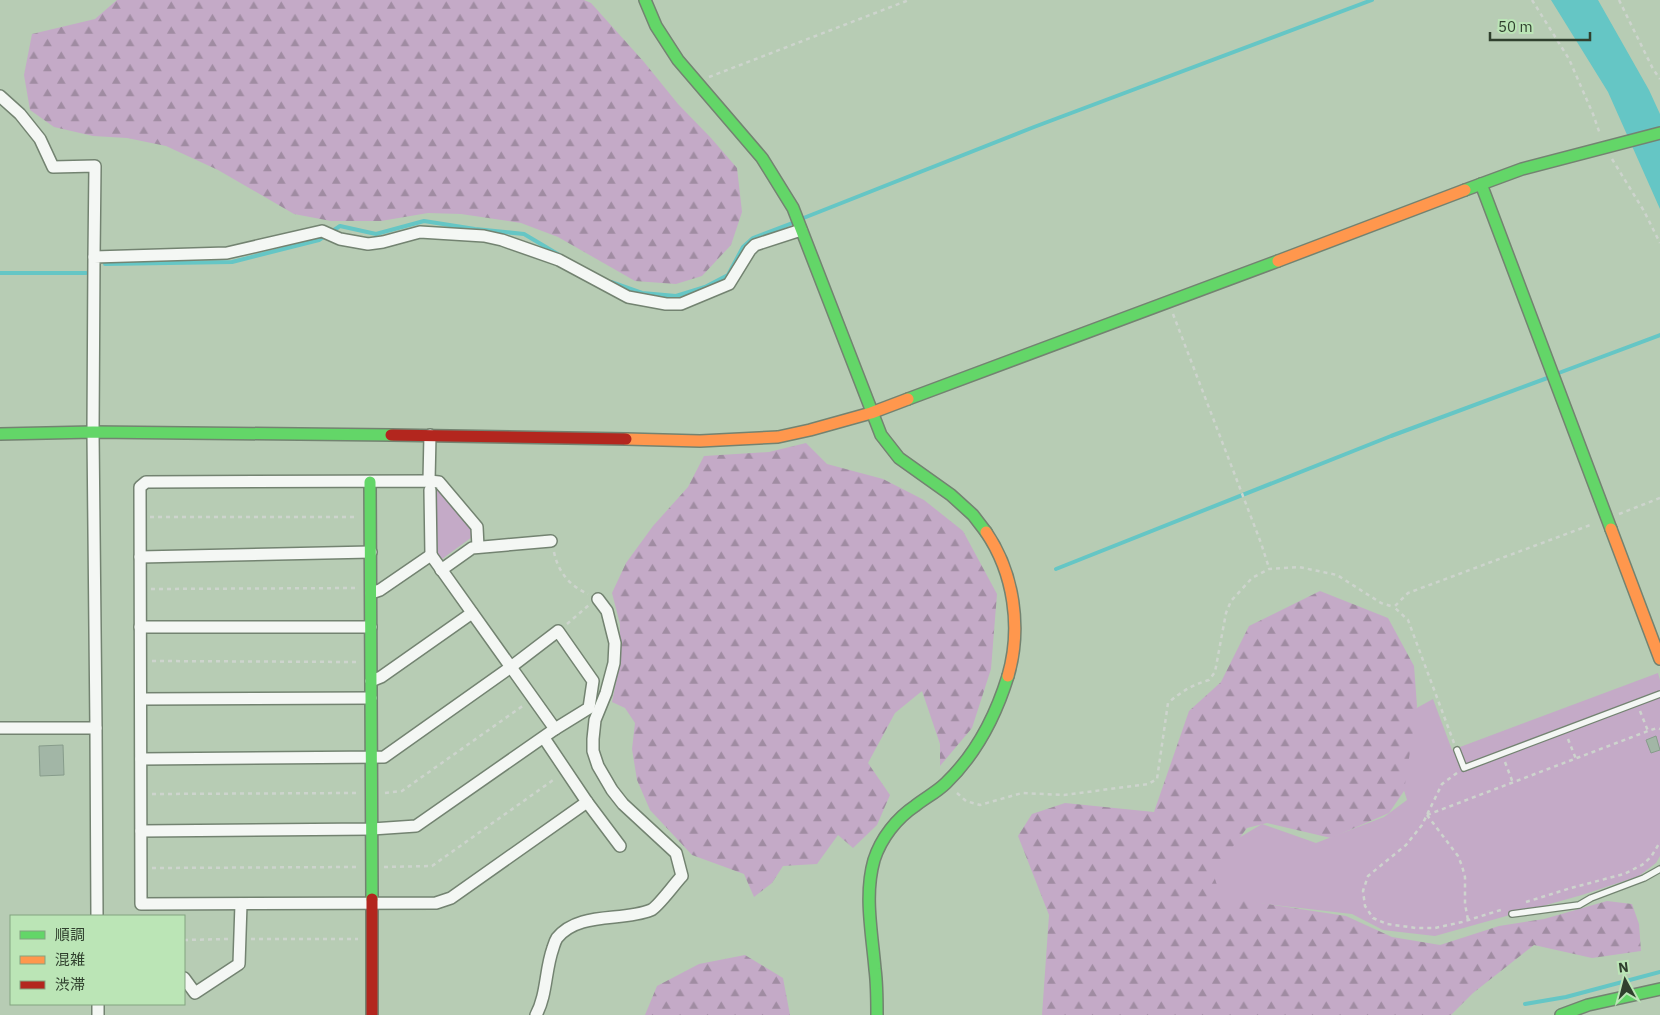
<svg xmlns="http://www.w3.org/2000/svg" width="1660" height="1015" font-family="'IBM Plex Sans','Noto Sans JP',sans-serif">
  <defs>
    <pattern id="forest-firs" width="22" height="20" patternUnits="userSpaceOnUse" patternTransform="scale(1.25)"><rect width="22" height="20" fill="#c4aac7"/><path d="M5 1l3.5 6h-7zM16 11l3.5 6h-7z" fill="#a08ca2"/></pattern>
  </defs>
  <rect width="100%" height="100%" fill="#b7ccb4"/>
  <!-- green -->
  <g fill="#c4aac7">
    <path d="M435 488H439L472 528V537L442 559 436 552Z"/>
    <path d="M1658 673 1660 680V856L1656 863 1639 876 1582 895 1435 936 1383 930 1352 914 1206 897 1193 882 1227 845 1262 824 1316 843 1384 817 1407 800 1396 765 1404 715 1433 699 1452 750Z"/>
  </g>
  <!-- forest -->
  <g fill="url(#forest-firs)">
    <path d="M117 0H584L591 3 644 62 678 104 711 138 737 168 742 212 731 245 702 276 676 284 635 281 558 237 521 223 461 214 428 213 381 221H331L294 214 218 170 166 146 127 138 93 136 54 127 30 110 24 75 32 34 95 19Z"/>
    <path d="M806 443 827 464 883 479 924 500 963 531 997 594 991 669 972 728 940 766V744L922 691 895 713 868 763 890 795 877 825 853 848 838 835 817 864 783 866 772 883 754 897 744 874 692 855 650 810 637 780 632 749 635 723 625 708 612 702 620 663V624L612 593 626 563 653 526 688 487 704 456 769 452Z"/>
    <path d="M1320 591 1388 618 1414 666 1417 706 1404 791 1389 813 1331 838 1267 823 1247 828 1213 873 1221 897 1346 916 1392 937 1440 945 1499 926 1544 919 1607 901 1632 904 1639 924 1641 951 1592 958 1534 945 1473 993 1451 1015H1042L1049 915 1018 836 1032 814 1065 803 1154 812 1189 711 1221 682 1249 626Z"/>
    <path d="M745 955 783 978 790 1015H645L657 986 699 964Z"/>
  </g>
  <!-- water -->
  <path fill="#65c6c5" d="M1551 0H1598L1649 90 1660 114V209L1608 92Z"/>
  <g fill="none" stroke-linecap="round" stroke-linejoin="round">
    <!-- stream -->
    <g stroke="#65c6c5" stroke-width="4">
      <path d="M801 219 1034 127 1372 0"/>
      <path d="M105 264 232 262 319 240 340 226 376 234 424 221 475 229 524 234 561 256"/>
      <path d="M0 273H86"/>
      <path d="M611 282 642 293 676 296 705 287 728 275 743 247 753 238 795 222"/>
      <path d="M1556 374 1660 335"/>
      <path d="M1056 569 1391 436 1550 377"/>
      <path d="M1525 1004 1566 997 1660 972"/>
    </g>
  </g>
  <!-- building -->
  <g fill="#a2b6a6" stroke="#879c8b">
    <path d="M1656 736 1660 750 1651 753 1646 740Z"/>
    <path d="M63 745 64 775 40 776 39 746Z"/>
  </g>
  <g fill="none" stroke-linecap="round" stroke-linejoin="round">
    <!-- lane casing -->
    <g stroke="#738371" stroke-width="8">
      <g id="lane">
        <path d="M1457 750 1464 768 1660 694"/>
        <path d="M1512 914 1579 905 1591 898 1644 878 1660 869"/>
      </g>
    </g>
    <!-- street casing -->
    <g stroke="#738371" stroke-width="14">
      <g id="street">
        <path d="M0 96 20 114 40 139 53 167 95 166 94 257"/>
        <path d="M429 481 430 435"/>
        <path d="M430 490 431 555"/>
        <path d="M478 547 477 527 439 482 429 481 146 482 140 487 141 904 436 903 451 898 587 802"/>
        <path d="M140 557 371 552"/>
        <path d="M441 570 472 548 551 541"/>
        <path d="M371 593 380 590 431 555 555 729"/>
        <path d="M140 627H371"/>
        <path d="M371 681 381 677 472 613"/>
        <path d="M141 699 371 698"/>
        <path d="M0 728H96L93 432 94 257 227 253 322 231 340 239 368 244 383 242 420 232 484 236 502 240 559 260 628 297 666 304H681L729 284 750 250 755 245 801 230"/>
        <path d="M96 728 97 916"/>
        <path d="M544 738 587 802 620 846"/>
        <path d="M141 831 372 829 416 826 555 729 589 708 593 681 558 631 511 667 384 757 141 759"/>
        <path d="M184 978 195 993 239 964 241 904"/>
        <path d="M98 1004V1015"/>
        <path d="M536 1015C547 995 545 970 553 948 554 945 555 941 557 938 579 911 622 922 651 910 658 907 675 883 682 876L676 853 623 804 612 790 598 766 593 751V739L595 720 606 693 614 663 615 643 607 611 598 599"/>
      </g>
    </g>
    <!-- fast casing -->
    <g stroke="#738371" stroke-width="14">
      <g id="fast">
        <path d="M645 0 656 26 678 60 762 158 793 208 881 435 899 458 951 495 973 515 986 532"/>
        <path d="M1481 184 1611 529"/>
        <path d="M1465 190 1522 169 1660 133"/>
        <path d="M908 399 1278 261"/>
        <path d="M0 434 93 432 391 435"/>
        <path d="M370 482 372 899"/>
        <path d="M877 1015C877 1000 877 984 875 969 872 933 864 895 874 860 881 838 897 818 915 806 925 798 937 792 946 783 976 754 996 715 1008 676"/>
        <path d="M1561 1015 1588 1005 1660 989"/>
      </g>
    </g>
    <!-- slow casing -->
    <g stroke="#738371" stroke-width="14">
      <g id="slow">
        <path d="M1278 261 1465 190"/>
        <path d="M626 439 700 441 778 437 810 430 871 413 908 399"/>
        <path d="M1611 529 1660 659"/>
        <path d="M986 532C1014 573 1022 628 1008 676"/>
      </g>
    </g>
    <!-- jam casing -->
    <g stroke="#738371" stroke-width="14">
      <g id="jam">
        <path d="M391 435 626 439"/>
        <path d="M372 899V1015"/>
      </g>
    </g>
    <!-- path -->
    <g stroke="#cdd4cd" stroke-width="2.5" stroke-dasharray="4 4" stroke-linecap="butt">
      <path d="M1532 0 1569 59 1593 114 1600 134"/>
      <path d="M1619 0 1653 69 1660 79"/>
      <path d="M709 77 909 0"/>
      <path d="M1612 159 1644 211 1660 243"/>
      <path d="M1173 314 1261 543 1269 568"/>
      <path d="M1619 514 1660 498"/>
      <path d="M150 517H357"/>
      <path d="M554 552C558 572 570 586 588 594"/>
      <path d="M151 589 358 588"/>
      <path d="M567 624 589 605"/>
      <path d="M152 661 356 662"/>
      <path d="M1640 711 1648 731"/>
      <path d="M1568 739 1576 759"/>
      <path d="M1454 743 1408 620 1394 607 1408 593 1593 524"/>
      <path d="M1505 762 1513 783"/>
      <path d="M1457 773 1442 784 1422 825 1406 845 1368 876 1363 891 1365 906 1373 918 1387 924 1416 928H1435L1462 922 1504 909"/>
      <path d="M385 793 402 791 524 705"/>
      <path d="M957 793 966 801 980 805 1022 793 1064 795 1148 784 1157 779 1168 703C1182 691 1192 685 1209 680L1215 672 1226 613 1231 601 1252 578 1269 569 1299 567 1337 575 1381 603 1394 607"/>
      <path d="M152 794 357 793"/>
      <path d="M1427 815 1648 731 1657 728 1660 729"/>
      <path d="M1427 815 1458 856 1462 866 1465 877V904L1468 920"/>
      <path d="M384 867 432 866 556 778"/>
      <path d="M152 868 356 867"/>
      <path d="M1526 902 1571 888 1624 874 1642 865 1651 857 1660 842"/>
      <path d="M251 939H358"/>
      <path d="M184 940 228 939"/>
    </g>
    <!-- lane -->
    <use href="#lane" stroke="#f4f7f4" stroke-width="5.5"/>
    <!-- street -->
    <use href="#street" stroke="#f4f7f4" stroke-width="11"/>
    <!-- fast -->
    <use href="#fast" stroke="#63d668" stroke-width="11"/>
    <!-- slow -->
    <use href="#slow" stroke="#ff974d" stroke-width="11"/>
    <!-- jam -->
    <use href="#jam" stroke="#b3261e" stroke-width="11"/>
  </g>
  <!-- legend -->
  <rect x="10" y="915" width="175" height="90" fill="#bbe5b6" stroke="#83a380"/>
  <rect x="20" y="931" width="25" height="8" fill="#63d668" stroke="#83a380"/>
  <text x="55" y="940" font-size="15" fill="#30402e">順調</text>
  <rect x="20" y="956" width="25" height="8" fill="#ff974d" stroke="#83a380"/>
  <text x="55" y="965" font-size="15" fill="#30402e">混雑</text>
  <rect x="20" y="981" width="25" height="8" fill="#b3261e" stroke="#83a380"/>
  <text x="55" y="990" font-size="15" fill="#30402e">渋滞</text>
  <!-- north arrow -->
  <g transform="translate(1625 980) rotate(353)" stroke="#bbe5b6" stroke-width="4" paint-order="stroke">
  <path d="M0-4L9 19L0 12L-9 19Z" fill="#30402e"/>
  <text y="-8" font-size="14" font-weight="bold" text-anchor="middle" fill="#30402e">N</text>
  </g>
  <!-- scale -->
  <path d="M1490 32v8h100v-8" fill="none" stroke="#30402e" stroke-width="2.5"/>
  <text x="1498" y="32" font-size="15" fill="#30402e" stroke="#bbe5b6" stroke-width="4" paint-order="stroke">50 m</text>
</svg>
